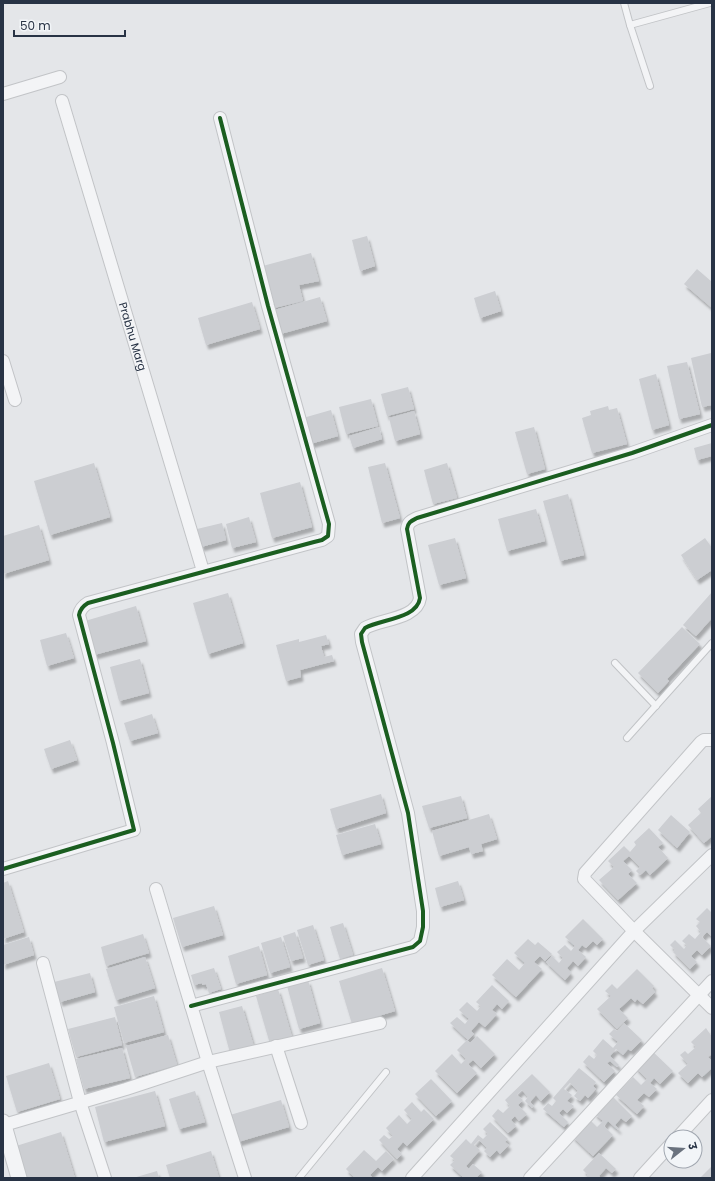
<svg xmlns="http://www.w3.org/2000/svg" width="715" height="1181" font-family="Poppins,'Noto Sans Devanagari',sans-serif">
  <defs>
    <filter id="shadow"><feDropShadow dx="2.5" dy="4.5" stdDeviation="1" flood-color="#0004"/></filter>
  </defs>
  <rect width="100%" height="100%" fill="#e4e6e9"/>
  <!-- building -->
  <g fill="#ccced2" filter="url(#shadow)">
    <path d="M367 236 375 266 360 271 352 240Z"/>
    <path d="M311 253 319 281 299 285 303 301 270 309 259 267Z"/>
    <path d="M697 269 712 282V308L684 284Z"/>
    <path d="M495 291 501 311 480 318 474 298Z"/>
    <path d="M320 297 327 321 277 335 271 311Z"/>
    <path d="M252 302 260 329 206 345 198 318Z"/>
    <path d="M711 353 712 359V405L702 407 691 358Z"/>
    <path d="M687 362 700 414 679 419 667 366Z"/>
    <path d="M656 374 669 425 652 430 639 379Z"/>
    <path d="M408 387 414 409 387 416 381 394Z"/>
    <path d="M371 399 378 426 346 434 339 407Z"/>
    <path d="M608 406 609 410 617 408 627 444 592 453 582 418 591 415 590 411Z"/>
    <path d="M331 410 338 436 310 444 303 418Z"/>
    <path d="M414 411 420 434 395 441 389 418Z"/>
    <path d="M379 427 382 439 353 448 349 436Z"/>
    <path d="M534 427 545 469 527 474 515 432Z"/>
    <path d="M712 443V456L697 460 694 448Z"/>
    <path d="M94 463 110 517 50 535 34 481Z"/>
    <path d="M385 463 400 518 382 523 368 467Z"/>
    <path d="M447 463 457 498 433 504 424 470Z"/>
    <path d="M300 482 312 527 272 538 260 493Z"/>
    <path d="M568 494 584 555 560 561 543 501Z"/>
    <path d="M536 509 545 541 507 551 498 519Z"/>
    <path d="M249 517 256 542 232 548 226 524Z"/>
    <path d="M222 523 226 540 201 547 197 529Z"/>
    <path d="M39 525 49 560 3 574V536Z"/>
    <path d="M455 538 466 578 439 585 428 545Z"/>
    <path d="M705 538 712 548V570L697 580 681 555Z"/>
    <path d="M712 592V618L696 636 683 625Z"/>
    <path d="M228 593 243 643 208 654 193 603Z"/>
    <path d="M136 606 146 641 94 655 85 621Z"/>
    <path d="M682 627 700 644 667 679 669 681 658 693 638 673Z"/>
    <path d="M66 633 74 658 47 666 40 640Z"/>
    <path d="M326 635 329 644 321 646 324 657 332 655 334 661 300 670 301 677 286 681 276 645 299 639V642Z"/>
    <path d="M140 659 149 693 119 701 110 667Z"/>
    <path d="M152 714 158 733 130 741 124 723Z"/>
    <path d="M70 740 77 760 51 769 44 749Z"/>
    <path d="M381 794 386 813 336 829 330 809Z"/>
    <path d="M461 796 467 818 429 828 422 806Z"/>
    <path d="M712 796V836L704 843 688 825 701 813 698 809Z"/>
    <path d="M489 814 497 839 481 844 483 851 471 854 469 847 439 856 432 831Z"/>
    <path d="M671 815 690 832 677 848 658 830Z"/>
    <path d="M375 824 381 844 342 855 336 835Z"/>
    <path d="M649 828 663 843 658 847 668 858 650 875 646 870 640 875 636 871 640 867 629 856 623 861 632 870 628 874 637 883 618 900 599 880 614 867 608 861 624 846 630 852 636 845 634 842Z"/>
    <path d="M8 881 24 932 3 939V883Z"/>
    <path d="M458 881 464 900 440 907 435 888Z"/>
    <path d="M214 906 223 935 182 947 173 918Z"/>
    <path d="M707 908 712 913V937L707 932 702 937 711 946 702 955 697 950 691 956 697 962 690 969 673 952 675 950 670 945 675 940 684 949 687 945 682 941 689 934 695 939 701 932 696 926 700 922 696 919Z"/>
    <path d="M583 919 603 939 597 945 593 941 586 948 582 945 578 950 586 957 578 966 573 961 567 968 571 973 565 980 546 962 552 956 559 963 563 958 557 952 565 945 571 951 575 946 565 937Z"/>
    <path d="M343 923 353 955 340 959 330 927Z"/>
    <path d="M313 925 324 960 308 965 297 930Z"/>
    <path d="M295 932 303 958 291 961 283 936Z"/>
    <path d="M143 934 149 953 106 966 101 947Z"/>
    <path d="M29 937 34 955 3 965V945Z"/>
    <path d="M281 937 290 967 270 973 261 943Z"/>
    <path d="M528 939 535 945 538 942 552 954 545 961 540 956 534 962 542 969 516 997 492 975 507 959 519 970 525 963 514 953Z"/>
    <path d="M259 946 267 975 236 984 228 956Z"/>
    <path d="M145 957 155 988 116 1000 106 969Z"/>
    <path d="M214 968 221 989 209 993 206 984 202 985V983L194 985 191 975Z"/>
    <path d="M382 968 395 1011 352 1024 339 981Z"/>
    <path d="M637 969 654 986 652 988 655 992 643 1004 637 999 635 1002 631 998 619 1009 628 1018 617 1029 597 1009 611 996 605 991 612 984 617 989Z"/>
    <path d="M90 973 95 992 60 1002 54 982Z"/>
    <path d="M308 980 320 1023 299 1029 287 986Z"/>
    <path d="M492 985 509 1001 502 1009 497 1004 492 1010 497 1014 485 1027 479 1022 471 1031 474 1034 468 1040 450 1023 457 1017 465 1024 469 1019 459 1010 467 1002 477 1011 481 1006 476 1002Z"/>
    <path d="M278 989 292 1037 270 1044 256 996Z"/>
    <path d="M154 996 164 1032 124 1043 114 1007Z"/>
    <path d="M242 1006 254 1047 230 1053 219 1012Z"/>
    <path d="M115 1017 122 1045 76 1057 68 1029Z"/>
    <path d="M624 1023 642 1040 631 1051 628 1049 623 1055 616 1049 610 1056 619 1065 617 1067 610 1061 607 1063 615 1071 604 1082 583 1062 589 1055 594 1059 597 1055 593 1051 603 1039 613 1048 618 1042 609 1034 614 1029 617 1031Z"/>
    <path d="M706 1028 712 1037V1054L708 1057 712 1061V1068L702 1077 698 1073 688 1083 678 1073 688 1064 680 1055 685 1051 688 1054 696 1047 691 1042Z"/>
    <path d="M168 1035 177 1065 135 1077 126 1046Z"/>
    <path d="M477 1036 495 1054 481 1068 473 1060 468 1064 477 1073 457 1093 435 1071 452 1054 461 1064 466 1059 457 1050 467 1040 470 1043Z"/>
    <path d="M122 1048 130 1078 84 1089 76 1059Z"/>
    <path d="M651 1050 673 1071 660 1084 654 1078 650 1083 657 1089 649 1097 644 1093 637 1100 644 1106 637 1114 616 1095 633 1077 641 1085 647 1079 635 1067Z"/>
    <path d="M49 1063 60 1099 17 1112 6 1076Z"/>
    <path d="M579 1068 596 1082 593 1086 596 1089 588 1098 585 1095 580 1101 574 1096 578 1091 570 1083 564 1089 572 1095 567 1101 574 1106 567 1113 563 1109 559 1113 568 1122 564 1127 543 1109 548 1103 552 1106 556 1101 553 1098Z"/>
    <path d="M532 1074 550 1092 541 1101 536 1095 530 1102 534 1106 532 1108 525 1101 528 1097 522 1090 517 1095 523 1100 518 1105 527 1114 519 1121 515 1116 511 1120 516 1126 508 1133 492 1116 498 1109 503 1113 510 1106 505 1100Z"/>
    <path d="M431 1079 452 1101 436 1116 415 1094Z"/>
    <path d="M155 1091 165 1126 104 1142 95 1107Z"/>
    <path d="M195 1091 205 1122 179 1129 169 1099Z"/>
    <path d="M611 1095 632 1116 626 1122 621 1118 615 1125 619 1129 618 1130 608 1121 604 1126 613 1135 593 1156 572 1136 589 1119 597 1127 603 1121 594 1113Z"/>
    <path d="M281 1100 289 1127 238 1142 230 1115Z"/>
    <path d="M412 1102 421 1112 424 1109 434 1119 407 1146 403 1142 397 1149 402 1154 397 1159 379 1140 384 1135 389 1139 393 1136 386 1128 399 1115 407 1124 412 1119 404 1110Z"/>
    <path d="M490 1122 508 1139 505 1142 509 1145 500 1154 497 1150 490 1157 484 1151 487 1148 479 1140 474 1145 480 1150 466 1166 469 1169 473 1164 482 1172 476 1178H464L450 1165 455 1160 450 1156 466 1139 471 1144 478 1135 483 1139 488 1134 483 1129Z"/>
    <path d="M61 1132 75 1178H26L16 1146Z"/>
    <path d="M364 1150 376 1161 386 1151 394 1159 382 1171 378 1167 370 1175 373 1178H355L346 1169Z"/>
    <path d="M211 1151 219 1178H170L166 1165Z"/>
    <path d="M599 1153 616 1169 612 1173 606 1168 599 1176 601 1178H585L588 1175 583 1170Z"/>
    <path d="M712 1166V1178H703L701 1177Z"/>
    <path d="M157 1171 159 1178H133Z"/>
  </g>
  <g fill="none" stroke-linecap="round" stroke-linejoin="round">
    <!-- service casing -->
    <g stroke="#c2c4c7" stroke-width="8">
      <g id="service">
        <path d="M624 3 630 25 710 3"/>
        <path d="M630 25 650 86"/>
        <path d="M615 663 656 706"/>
        <path d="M627 738 712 643"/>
        <path d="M299 1178 386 1072"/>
      </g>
    </g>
    <!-- minor casing -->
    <g stroke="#c2c4c7" stroke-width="14">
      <g id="minor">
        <path d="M3 94 60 77"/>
        <path id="s1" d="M62 101 203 571"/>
        <path d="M3 361 15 400"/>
        <path d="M712 740H704L701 742 585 873 584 879 634 931 712 855"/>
        <path d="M3 869 134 830 113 743 79 615C80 609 83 606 88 603L314 542 322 540 328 536 329 524 268 306 220 118"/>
        <path d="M156 889 208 1062 245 1178"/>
        <path d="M43 963 80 1102 105 1178"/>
        <path d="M191 1006 413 947 420 941 423 927V911L408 813 362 642 361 634 365 628C381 619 417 619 420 598L407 529C408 522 411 521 417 518L632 453 712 425"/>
        <path d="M276 1046 301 1123"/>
        <path d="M4 1125 126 1089 208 1062 380 1023"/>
        <path d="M678 1137 712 1100"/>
        <path d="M412 1178 634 931 712 1008"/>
        <path d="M530 1178 712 981"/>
        <path d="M640 1178 671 1144"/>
      </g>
    </g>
    <!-- tertiary casing -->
    <g stroke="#c2c4c7" stroke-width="17">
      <path id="tertiary" d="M3 1122 19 1178"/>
    </g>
    <!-- service -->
    <use href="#service" stroke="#f3f4f6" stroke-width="6"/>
    <!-- minor -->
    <use href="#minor" stroke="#f3f4f6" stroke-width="12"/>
    <!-- tertiary -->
    <use href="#tertiary" stroke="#f3f4f6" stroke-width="15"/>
    <!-- cycleway casing -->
    <g stroke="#f2f5f8" stroke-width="6">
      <g id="cycleway">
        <path d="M3 869 134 830 113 743 79 615C80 609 83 606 88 603L314 542 322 540 328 536 329 524 268 306 220 118"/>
        <path d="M191 1006 413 947 420 941 423 927V911L408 813 362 642 361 634 365 628C381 619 417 619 420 598L407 529C408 522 411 521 417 518L632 453 712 425"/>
      </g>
    </g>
    <!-- cycleway -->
    <use href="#cycleway" stroke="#1b5e20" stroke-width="4"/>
  </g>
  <g text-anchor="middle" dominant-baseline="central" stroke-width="4" stroke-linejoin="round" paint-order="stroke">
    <!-- street labels -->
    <g font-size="11" fill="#283345" stroke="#f2f5f8">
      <text stroke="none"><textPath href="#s1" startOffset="246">Prabhu Marg</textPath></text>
    </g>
  </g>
  <!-- border -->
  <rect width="715" height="1181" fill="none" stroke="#283345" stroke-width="8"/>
  <!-- north arrow -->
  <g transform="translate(683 1149) rotate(73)"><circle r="19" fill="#f2f5f8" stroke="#a1a7b0"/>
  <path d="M0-3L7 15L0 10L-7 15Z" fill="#6a727e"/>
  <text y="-6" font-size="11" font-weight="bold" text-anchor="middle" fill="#283345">उ</text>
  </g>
  <!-- scale -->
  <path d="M14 30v6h111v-6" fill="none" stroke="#283345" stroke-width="2"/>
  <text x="20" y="30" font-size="12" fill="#283345" stroke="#f2f5f8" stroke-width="3" paint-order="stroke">50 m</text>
</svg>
